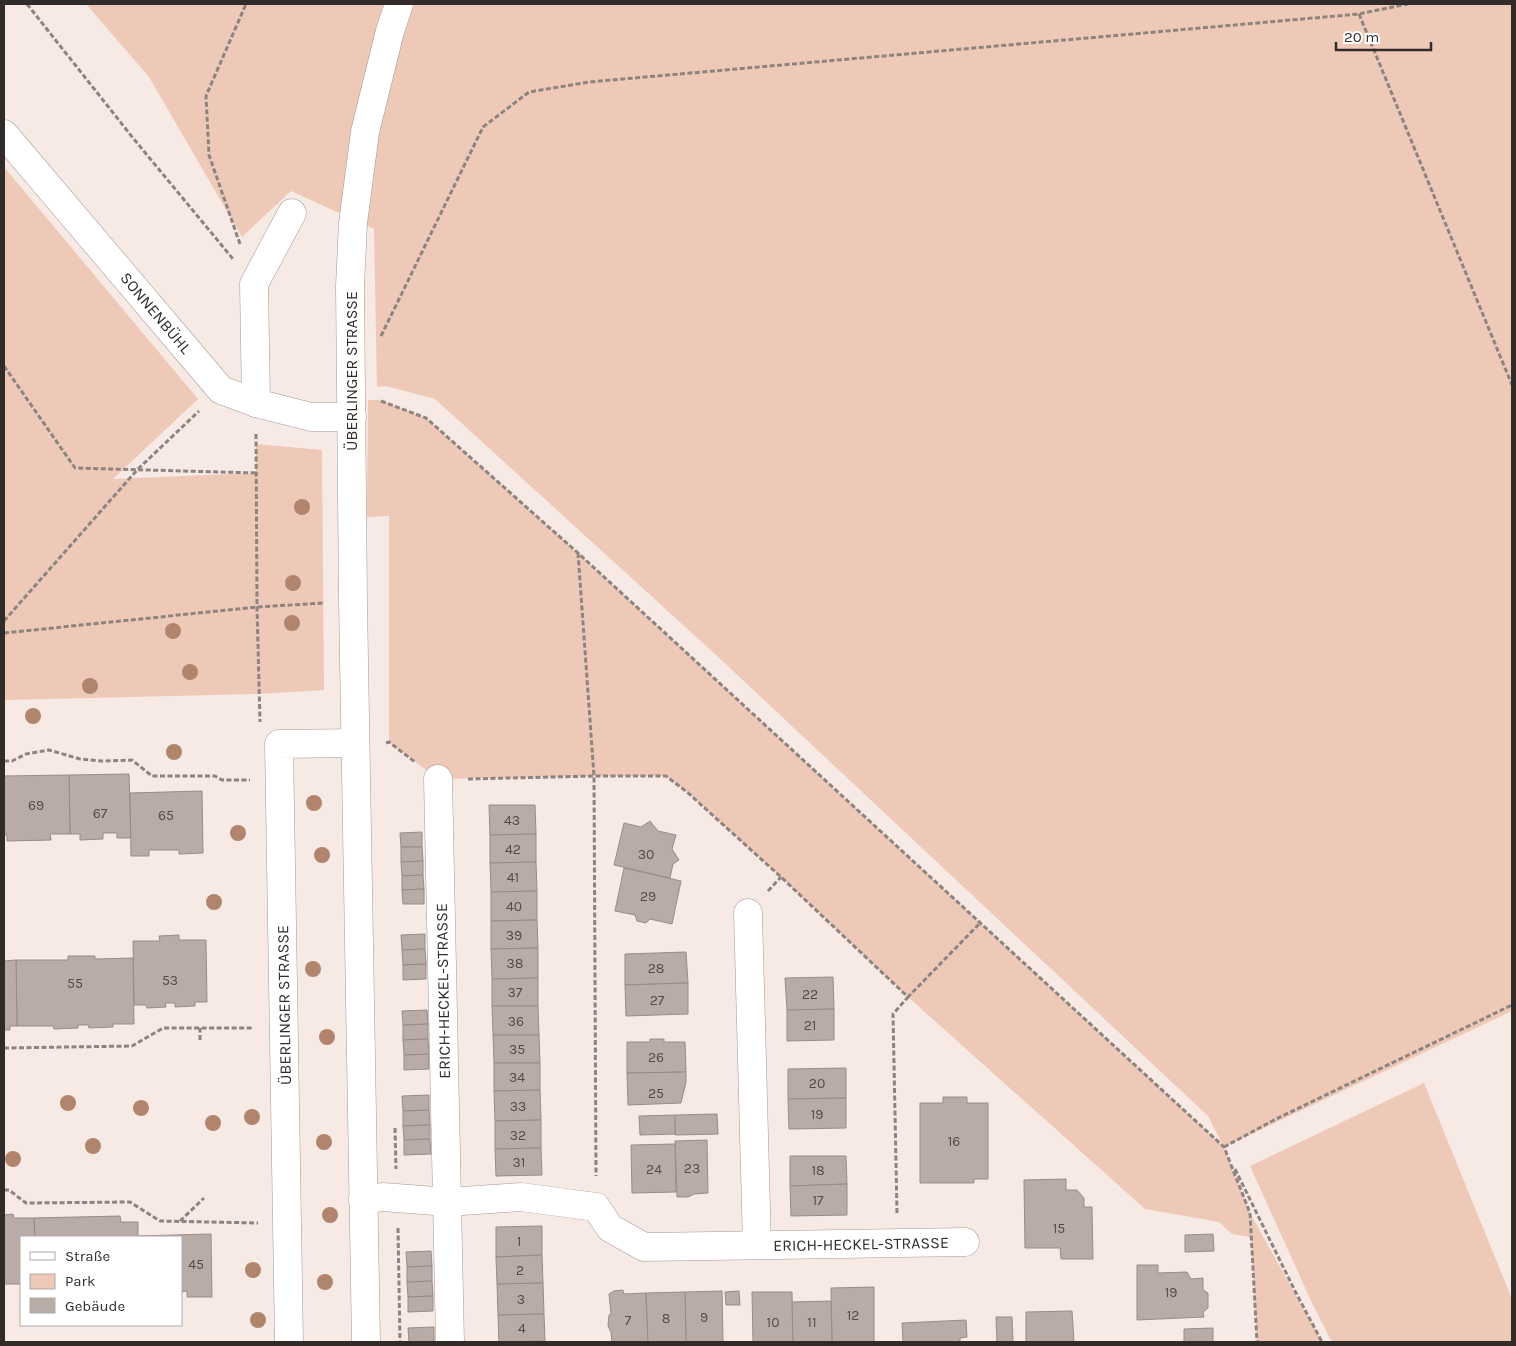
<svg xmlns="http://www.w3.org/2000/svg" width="1516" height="1346" font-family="Karla,sans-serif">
  <rect width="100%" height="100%" fill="#f7eae4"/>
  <!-- green -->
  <g fill="#eec9b8">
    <path d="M86 4H1512V1011L1224 1147 1250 1213 1322 1342H1257L1251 1237 1232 1234 1219 1222 1145 1209 908 997 781 877 687 792 666 776H594L438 779 389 742V516L367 517 368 400H379L426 418 578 553 1223 1146 1208 1116 716 655 435 399 386 386 377 387 374 229 291 191 242 237 149 77Z"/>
    <path d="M4 167 198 399 113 479 256 473V444L322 450 324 690 259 694 4 700Z"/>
    <path d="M1424 1083 1512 1299V1342H1332L1311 1301 1250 1166Z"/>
  </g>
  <!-- building -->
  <g fill="#b9aca7" stroke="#988c87">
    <path d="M129 774 131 838H117V833H103V839L80 840V834H70L69 775Z"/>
    <path d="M69 775 70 834H50L51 840 7 841V835H4V776Z"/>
    <path d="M202 791 203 853 179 854V850H149V856H131L130 793Z"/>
    <path d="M489 805H535L536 834 490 835Z"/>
    <path d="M650 821 658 831 676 835 672 849 679 860 673 864 670 878 614 865 624 823 641 827Z"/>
    <path d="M422 832V847H401L400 833Z"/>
    <path d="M536 834V862L490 863V835Z"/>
    <path d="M401 847H422L423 861 401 862Z"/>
    <path d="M423 861V875L402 876 401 862Z"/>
    <path d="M536 862 537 891 491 892 490 863Z"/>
    <path d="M624 868 681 881 672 924 650 919 646 923 637 921 635 915 615 911Z"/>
    <path d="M423 875 424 889 402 890V876Z"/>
    <path d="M424 889V904H403L402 890Z"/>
    <path d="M537 891V920L491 921V892Z"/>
    <path d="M537 920 538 948 491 949V921Z"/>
    <path d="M425 934V949L402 950 401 935Z"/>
    <path d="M179 935V940H206L207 1002H195V1006L175 1007V1003H165L166 1007 147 1008 146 1005H134L133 941H160L159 936Z"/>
    <path d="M538 948V978L492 979 491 949Z"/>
    <path d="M425 949 426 964 403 965 402 950Z"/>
    <path d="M686 952 688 983 625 985V954Z"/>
    <path d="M68 956H95V959L133 958 134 1024H113V1027L89 1028 88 1025H78V1028L54 1029 53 1026H17L16 960H68Z"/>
    <path d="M16 960 17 1026H10V1030H4V961Z"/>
    <path d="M426 964V979L403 980V965Z"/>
    <path d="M833 977 834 1009 787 1010 785 978Z"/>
    <path d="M538 978V1006H492V979Z"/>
    <path d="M688 983V1014L626 1016 625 985Z"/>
    <path d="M492 1006H538L539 1035H493Z"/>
    <path d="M834 1009V1040L787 1041V1010Z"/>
    <path d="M427 1010 428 1024 403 1025 402 1011Z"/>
    <path d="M428 1024V1039L403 1040V1025Z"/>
    <path d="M493 1035H539L540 1063H494Z"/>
    <path d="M428 1039 429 1054 404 1055 403 1040Z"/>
    <path d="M650 1039H664V1042H685L686 1072 627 1073V1042H650Z"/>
    <path d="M429 1054V1069L404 1070V1055Z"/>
    <path d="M494 1063H540V1090L494 1091Z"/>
    <path d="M846 1068V1098L788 1099V1069Z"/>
    <path d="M686 1072V1082L681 1103 628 1105 627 1073Z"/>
    <path d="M540 1090 541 1120 495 1121 494 1091Z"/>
    <path d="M429 1095V1110L403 1111 402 1096Z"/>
    <path d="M943 1097H967V1103H988V1179H974V1183H920V1103H943Z"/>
    <path d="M846 1098V1128L789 1129 788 1099Z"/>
    <path d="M429 1110 430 1125 403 1126V1111Z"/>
    <path d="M717 1114 718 1134 675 1135V1115Z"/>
    <path d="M675 1115V1134L640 1135 639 1116Z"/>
    <path d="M541 1120V1148L495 1149V1121Z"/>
    <path d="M430 1125V1139L404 1140 403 1126Z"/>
    <path d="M430 1139 431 1154 404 1155V1140Z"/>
    <path d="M707 1140 708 1193 694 1194 688 1197H677L675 1141Z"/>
    <path d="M675 1144 676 1192 632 1193 631 1145Z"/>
    <path d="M541 1148 542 1175 496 1176 495 1149Z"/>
    <path d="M790 1156H846L847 1184 790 1186Z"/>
    <path d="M1066 1179V1190H1077L1084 1198V1207H1092L1093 1259H1061L1060 1248H1025L1024 1180Z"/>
    <path d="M847 1184V1215L791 1216 790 1186Z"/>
    <path d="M13 1214 14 1218H34L35 1237H21V1284H4V1215Z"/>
    <path d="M120 1216 121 1222H138V1237H35L34 1218Z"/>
    <path d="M542 1226V1255L496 1257V1227Z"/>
    <path d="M211 1234 212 1297H187V1291L181 1292V1237H138V1236Z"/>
    <path d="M1213 1234 1214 1251 1185 1252V1235Z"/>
    <path d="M431 1251 432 1266 407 1267 406 1252Z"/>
    <path d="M542 1255 543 1283 497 1284 496 1257Z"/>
    <path d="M1137 1265H1158V1273L1187 1272 1191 1279 1203 1278V1290L1208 1293V1308L1203 1312 1204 1317 1137 1320Z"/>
    <path d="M432 1266V1281L407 1282V1267Z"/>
    <path d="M432 1281 433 1296 408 1297 407 1282Z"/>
    <path d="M543 1283 544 1314 498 1315 497 1284Z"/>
    <path d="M874 1287V1342H832L831 1288Z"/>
    <path d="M623 1290 624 1294 646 1293 648 1342H612L611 1332 608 1326 609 1315 611 1314 609 1294 614 1291Z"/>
    <path d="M722 1291 723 1342H686L685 1292Z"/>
    <path d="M739 1291 740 1305H726L725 1292Z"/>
    <path d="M685 1292 686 1342H648L646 1293Z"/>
    <path d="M752 1292H792L793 1342H753Z"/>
    <path d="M433 1296V1311L408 1312V1297Z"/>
    <path d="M831 1301 832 1342H793L792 1302Z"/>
    <path d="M1072 1311 1074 1342H1026V1312Z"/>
    <path d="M544 1314 545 1341 499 1342 498 1315Z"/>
    <path d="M996 1317H1012L1013 1342H997Z"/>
    <path d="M966 1320 967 1337 960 1338V1342H903L902 1323Z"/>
    <path d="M434 1327V1342H409L408 1328Z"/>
    <path d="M1213 1328V1342H1184V1329Z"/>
  </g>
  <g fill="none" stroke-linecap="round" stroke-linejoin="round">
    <!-- minor casing -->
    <g stroke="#a59993" stroke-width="29">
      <g id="minor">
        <path d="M4 134 221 390 256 403 311 417H352"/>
        <path d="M256 403 254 284 292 213"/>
        <path d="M438 779 450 1342"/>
        <path d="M748 913 757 1245"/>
        <path d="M363 1200 383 1197 448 1202 521 1197 596 1207 610 1228 644 1247 965 1242"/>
        <path d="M289 1342 279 744 355 743"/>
        <path d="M366 1342 353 602 350 286 353 223 365 132 390 31 399 4"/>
      </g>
    </g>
    <!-- path -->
    <g stroke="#8d8480" stroke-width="3" stroke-dasharray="5 2.5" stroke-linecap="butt">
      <path d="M27 4 133 138 233 259"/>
      <path d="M1359 14 1512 385"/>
      <path d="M240 244 209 155 206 96 246 4"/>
      <path d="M381 336 483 127 529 92 589 82 1359 14 1408 4"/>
      <path d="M4 366 75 468 256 473"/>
      <path d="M381 401 426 418 578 553 1224 1147 1250 1213 1257 1342"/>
      <path d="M256 434 257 607 260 722"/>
      <path d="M578 553 594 776 596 1176"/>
      <path d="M4 621 137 470 199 411"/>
      <path d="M4 633 257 607 324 603"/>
      <path d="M386 743 389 742 415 762"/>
      <path d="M4 761H12L26 754 49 750 80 759 102 761 132 760 152 776H215L222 780H250"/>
      <path d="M468 779 594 776H666L687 792 781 877 908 997 980 923"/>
      <path d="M768 891 781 877"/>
      <path d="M200 1040V1028"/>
      <path d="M4 1048 132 1046 163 1028H254"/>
      <path d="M395 1128 396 1169"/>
      <path d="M1224 1147 1276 1119 1512 1005"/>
      <path d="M1235 1169 1295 1291 1322 1342"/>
      <path d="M4 1190H9L26 1203 130 1202 160 1221 258 1223"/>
      <path d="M897 1213 893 1014 908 997"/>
      <path d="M180 1221 204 1198"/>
      <path d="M398 1228 400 1342"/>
    </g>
    <!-- minor -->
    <use href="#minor" stroke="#fff" stroke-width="28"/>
  </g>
  <!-- trees -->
  <g fill="#b1856d">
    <circle cx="302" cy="507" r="8"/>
    <circle cx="293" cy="583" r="8"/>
    <circle cx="292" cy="623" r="8"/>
    <circle cx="173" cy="631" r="8"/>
    <circle cx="190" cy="672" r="8"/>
    <circle cx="90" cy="686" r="8"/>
    <circle cx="33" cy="716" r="8"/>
    <circle cx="174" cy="752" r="8"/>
    <circle cx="314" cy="803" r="8"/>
    <circle cx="238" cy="833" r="8"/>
    <circle cx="322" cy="855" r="8"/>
    <circle cx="214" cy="902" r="8"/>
    <circle cx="313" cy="969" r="8"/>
    <circle cx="327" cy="1037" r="8"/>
    <circle cx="68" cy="1103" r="8"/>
    <circle cx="141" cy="1108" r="8"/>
    <circle cx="252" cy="1117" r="8"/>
    <circle cx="213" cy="1123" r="8"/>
    <circle cx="324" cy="1142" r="8"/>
    <circle cx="93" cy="1146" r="8"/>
    <circle cx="13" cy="1159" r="8"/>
    <circle cx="330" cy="1215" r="8"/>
    <circle cx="253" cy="1270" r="8"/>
    <circle cx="325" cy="1282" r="8"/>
    <circle cx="258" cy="1320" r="8"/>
  </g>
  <g text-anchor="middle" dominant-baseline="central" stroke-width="4" stroke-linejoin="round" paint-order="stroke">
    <!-- number labels -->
    <g font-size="14" fill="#534c49">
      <text x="36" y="805">69</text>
      <text x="100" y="813">67</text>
      <text x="166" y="815">65</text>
      <text x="512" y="820">43</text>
      <text x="513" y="849">42</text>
      <text x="646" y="854">30</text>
      <text x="513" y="877">41</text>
      <text x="648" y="896">29</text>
      <text x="514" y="906">40</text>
      <text x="514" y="935">39</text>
      <text x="515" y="963">38</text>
      <text x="656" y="968">28</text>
      <text x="170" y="980">53</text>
      <text x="75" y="983">55</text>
      <text x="515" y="992">37</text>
      <text x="810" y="994">22</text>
      <text x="657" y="1000">27</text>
      <text x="516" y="1021">36</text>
      <text x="810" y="1025">21</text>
      <text x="517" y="1049">35</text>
      <text x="656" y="1057">26</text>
      <text x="517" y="1077">34</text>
      <text x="817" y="1083">20</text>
      <text x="656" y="1093">25</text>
      <text x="518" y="1106">33</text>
      <text x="817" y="1114">19</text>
      <text x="518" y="1135">32</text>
      <text x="954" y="1141">16</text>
      <text x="519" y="1162">31</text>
      <text x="692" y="1168">23</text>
      <text x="654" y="1169">24</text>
      <text x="818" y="1170">18</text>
      <text x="818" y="1200">17</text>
      <text x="1059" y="1228">15</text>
      <text x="519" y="1241">1</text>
      <text x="196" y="1264">45</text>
      <text x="520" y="1270">2</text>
      <text x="1171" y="1292">19</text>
      <text x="521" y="1299">3</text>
      <text x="853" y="1315">12</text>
      <text x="704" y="1317">9</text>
      <text x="666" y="1318">8</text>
      <text x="628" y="1320">7</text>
      <text x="773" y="1322">10</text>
      <text x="812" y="1322">11</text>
      <text x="522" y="1328">4</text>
    </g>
    <!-- street labels -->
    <g font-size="16" fill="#312c2a" stroke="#fff">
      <text transform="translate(156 313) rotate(50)">SONNENBÜHL</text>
      <text transform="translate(351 371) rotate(-90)">ÜBERLINGER STRASSE</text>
      <text transform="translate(443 991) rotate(-91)">ERICH-HECKEL-STRASSE</text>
      <text transform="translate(284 1005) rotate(-91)">ÜBERLINGER STRASSE</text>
      <text transform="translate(861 1244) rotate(-1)">ERICH-HECKEL-STRASSE</text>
    </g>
  </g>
  <!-- border -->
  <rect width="1516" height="1346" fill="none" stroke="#312c2a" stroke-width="10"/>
  <!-- legend -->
  <rect x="20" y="1236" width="162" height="90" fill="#ffffff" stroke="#adabaa"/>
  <rect x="30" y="1252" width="25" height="8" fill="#ffffff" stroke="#adabaa"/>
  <text x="65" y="1261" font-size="15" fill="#312c2a">Straße</text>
  <rect x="30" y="1274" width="25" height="15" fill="#eec9b8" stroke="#adabaa"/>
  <text x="65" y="1286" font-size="15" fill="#312c2a">Park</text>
  <rect x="30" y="1298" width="25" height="15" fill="#b9aca7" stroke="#adabaa"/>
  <text x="65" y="1311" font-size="15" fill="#312c2a">Gebäude</text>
  <!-- scale -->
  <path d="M1336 42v8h95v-8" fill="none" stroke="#312c2a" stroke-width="2.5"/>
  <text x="1344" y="42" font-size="15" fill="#312c2a" stroke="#ffffff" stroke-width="4" paint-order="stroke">20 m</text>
</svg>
